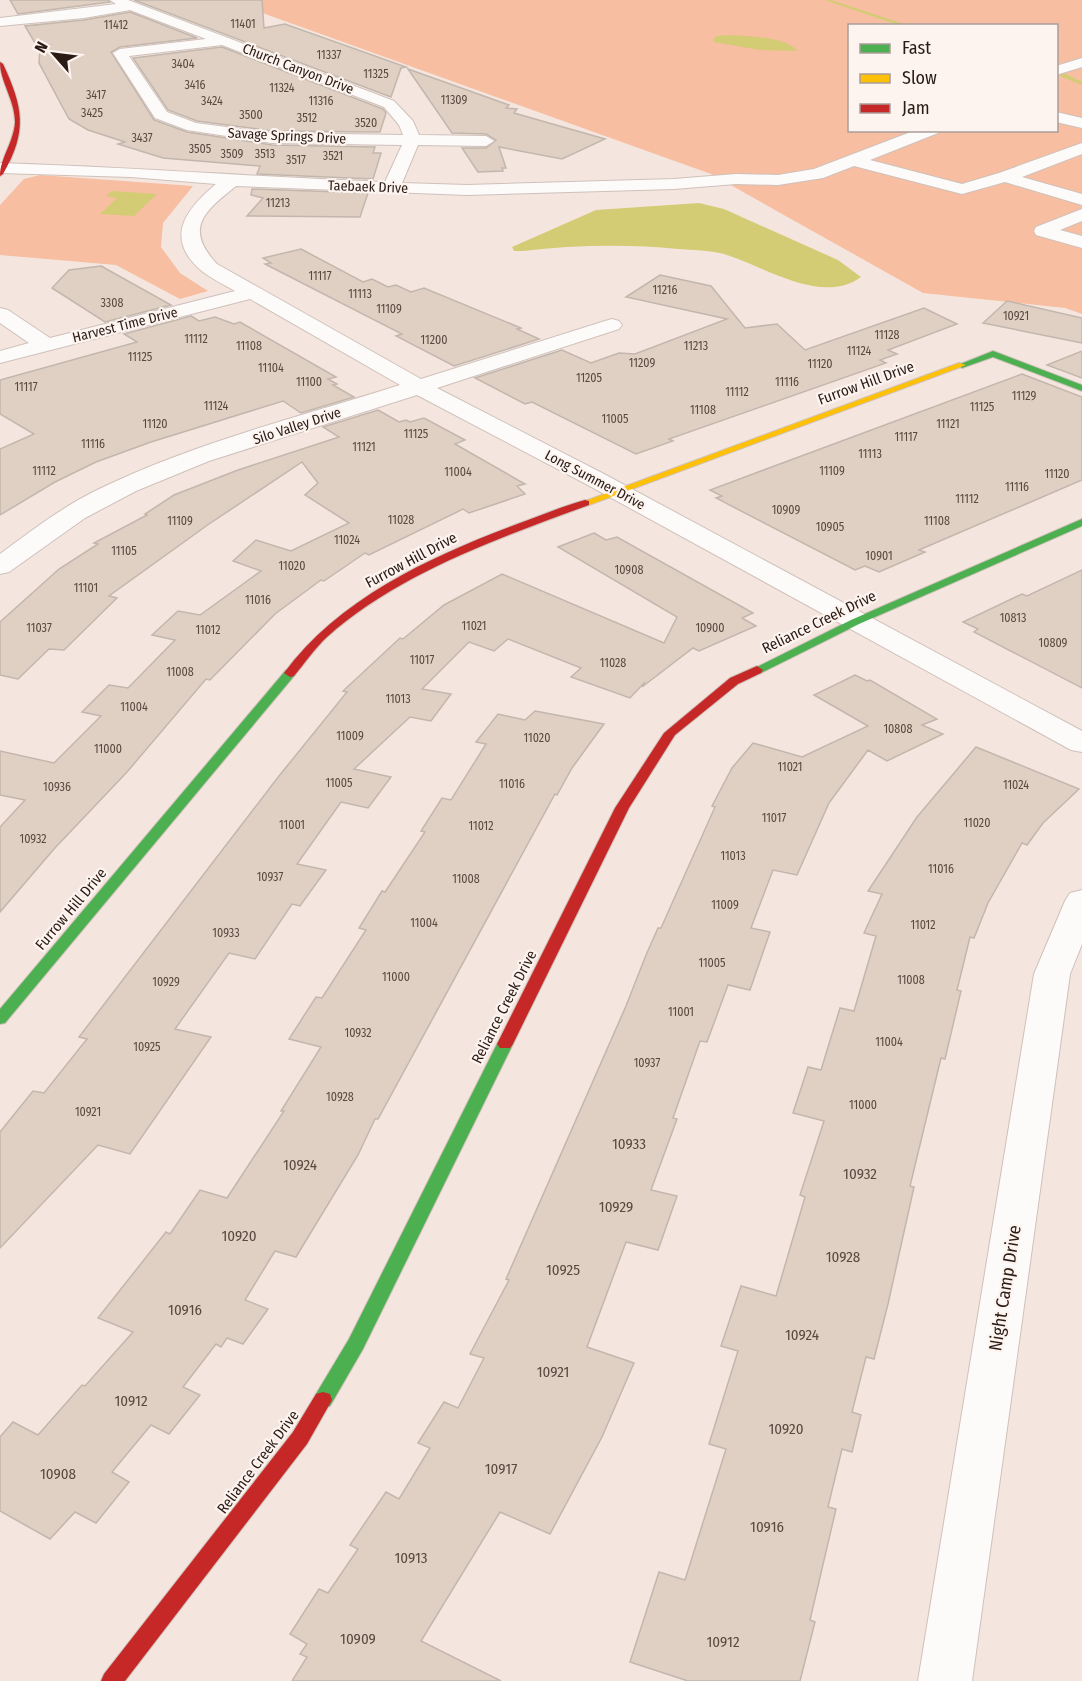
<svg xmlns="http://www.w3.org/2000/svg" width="1082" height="1681" font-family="'Fira Sans Condensed',sans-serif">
  <rect width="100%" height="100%" fill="#f4e6df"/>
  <!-- green -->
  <g fill="#f7bea1" fill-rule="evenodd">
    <path d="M226 0H1082V314L1065 308 923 293 711 174ZM850 26H1056V130H850Z"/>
    <path d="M40 175 193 186 163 223 161 247 180 273 208 291 180 299 116 265 0 255V205L24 179Z"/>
  </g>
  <!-- water -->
  <g fill="#d4cb75">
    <path d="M730 35C746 36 788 37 797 51L760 50 714 42 713 39 717 36Z"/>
    <path d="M112 191 157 194 134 216 100 214 117 198 106 196Z"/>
    <path d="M699 203 724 209 838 260 861 277C822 306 764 266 724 254 709 250 693 250 678 249 627 244 574 245 523 251H514L512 247 596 210Z"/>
  </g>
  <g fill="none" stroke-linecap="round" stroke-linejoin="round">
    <!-- stream -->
    <g fill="#d4cb75" fill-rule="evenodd">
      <path d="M825 0H831L904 24 922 26H901Z"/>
      <path d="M1056 69 1082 82V85L1064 78 1056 72Z"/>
    </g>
  </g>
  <!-- building -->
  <g fill="#dfd0c3" stroke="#c2b6ad" stroke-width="1.5">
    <path d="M10 0H108L110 2 18 14Z"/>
    <path d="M134 0H262L264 28 285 24 406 67 401 68 391 97Z"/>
    <path d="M130 12 197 38 120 47 111 52 154 120 187 132 272 145 375 147 373 153H381L373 179 257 174 260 166 163 158 118 144 125 142 88 130 69 119 39 63 40 49 51 45 35 43 25 26 84 20Z"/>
    <path d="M222 47 383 109 386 113 380 132 272 131 197 121 168 110 133 58Z"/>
    <path d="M408 69 509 105 506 108 517 109 514 113 605 139 562 159 499 147 506 168H502L503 171 478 172 462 148H486L496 140 486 134 452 133Z"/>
    <path d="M252 189 368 193 360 217 247 216 263 198 251 195Z"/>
    <path d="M301 249 363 282 372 279 388 287 396 285 411 292 424 288 521 328 517 329 539 339 454 366 396 336 402 334 265 264 271 263 263 258Z"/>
    <path d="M101 266 171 305 105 322 52 288 69 270Z"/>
    <path d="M660 275 711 286 745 328 777 324 805 350 924 308 957 324 888 350 897 354 880 360 886 363 669 439 673 441 636 454 532 402 525 404 475 378 562 350 591 363 619 353 635 354 727 319 626 297Z"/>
    <path d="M1007 301 1082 318V343L983 323Z"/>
    <path d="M191 316 199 321 215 317 234 324 240 322 336 377 328 379 337 384 333 385 354 397 301 413 283 401 151 442 96 462 55 482 0 515V449L34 434 0 414V380L137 342 124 334Z"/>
    <path d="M1082 351V378L1047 365Z"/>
    <path d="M1022 374 1082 397V480L919 550 925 552 879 572 865 566 855 570 716 498 722 496 710 490Z"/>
    <path d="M378 410 399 422 406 420 410 422 424 418 465 440 455 444 525 484 517 486 525 494 469 513 463 509 369 555 365 553 324 581 321 580 275 614 210 680 206 679 127 772 54 849 0 912V827L25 800 0 795V751L54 763 101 716 82 712 109 685 128 688 175 640 152 635 178 611 200 615 261 571 233 561 256 540 291 551 349 523 305 495 318 483 302 462 209 524 109 596 117 598 64 650 49 649 18 679 0 675V622L59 569 98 544 94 543 147 515 145 514 174 495 238 470 339 437 323 427Z"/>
    <path d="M594 533 606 540 617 537 753 613 742 618 756 626 699 651 693 648 642 687 645 682 630 698 571 677 581 668 508 639 494 651 469 642 422 689 451 694 431 721 410 717 354 769 391 777 368 808 341 802 297 864 326 870 300 906 292 904 255 959 229 953 175 1029 211 1037 130 1154 98 1145 0 1248V1132L33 1091 44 1093 87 1039 79 1037 279 776 347 692 343 691 400 638 403 639 444 605 502 574 664 643 677 617 558 547Z"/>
    <path d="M1082 570V688L974 632 978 629 963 622 1022 594 1027 596Z"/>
    <path d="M855 675 867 681 870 680 937 719 922 725 943 734 887 761 868 750 829 803 797 875 773 870 751 928 770 932 750 990 728 985 707 1042 700 1041 673 1118 677 1119 651 1190 677 1196 658 1250 626 1242 587 1347 634 1363 602 1437 550 1534 500 1512 421 1641 501 1681H292L307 1657 300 1654 307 1644 290 1634 319 1589 328 1593 358 1549 350 1545 386 1492 399 1499 430 1448 418 1443 444 1402 458 1408 484 1358 470 1354 509 1280 506 1279 626 1006 646 955 658 928H661L715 807 712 806 732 768 753 743 802 757 868 726 814 695Z"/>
    <path d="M535 711 604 724 572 768 557 795 555 794 378 1119H375L358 1155 296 1257 275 1251 245 1300 268 1309 243 1344 227 1338 221 1347 216 1344 183 1387 200 1395 169 1434 151 1425 112 1472 129 1482 96 1523 75 1512 50 1539 0 1511V1437L13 1422 38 1435 82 1385 85 1386 133 1332 98 1318 166 1232 170 1234 200 1190 227 1198 284 1111H281L321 1047 289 1039 316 997 322 998 366 930 359 928 382 891 385 892 425 832 421 831 442 798 451 800 486 744 476 742 498 714 525 720Z"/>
    <path d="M976 747 1079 789 1043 823 1027 845 1022 843 988 903 974 938 970 937 957 990 961 991 945 1059 941 1058 910 1186 914 1187 888 1304 874 1359 866 1357 852 1412 861 1415 852 1452 842 1449 828 1507 836 1509 810 1620 815 1622 800 1681H688L630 1662 659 1572 685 1580 726 1449 709 1444 738 1351 721 1346 741 1286 776 1296 805 1197 800 1195 824 1121 793 1113 808 1067 821 1070 840 1008 854 1011 876 936 864 933 882 894 868 891 917 817Z"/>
  </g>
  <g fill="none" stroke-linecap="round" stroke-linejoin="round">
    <!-- street casing -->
    <g stroke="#cfc1ba" stroke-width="2">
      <g id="street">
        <path d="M110 0H128L394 101 413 121 419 135 486 136 494 141 486 146 418 145 402 183 467 185 674 179 736 174 778 175 814 169 916 130H940L938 133 870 160 962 184 999 173 1082 143V154L1022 177 1082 194V205L1005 182 962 194 854 166 823 178 778 185 736 184 674 189 467 195 236 186C205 211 183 228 217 264L421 379 605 321 612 319 619 321 622 325 619 329 437 388 604 474 1082 731V752L1071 750 586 484 417 395 209 461 136 491 85 518 9 572 0 574V554C31 531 61 508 95 491 190 444 299 417 400 385L250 299 0 363V351L29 343 0 323V308L8 310 50 338 235 291C225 285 212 279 203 272 163 239 185 210 216 184L131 177 0 173V163C129 167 256 177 385 182L402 145 272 143 187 130 155 118 113 53 120 49 206 39 130 10 84 18 0 26V18L116 4ZM222 45 384 107 399 125 403 135 272 133 196 123 167 112 129 56Z"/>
        <path d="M1082 58V67L1056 75V66Z"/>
        <path d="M1056 112 1082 118V128L1056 122Z"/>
        <path d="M1082 209V221L1060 230 1082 236V248L1036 235 1034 231 1036 227Z"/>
        <path d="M1082 890V944L1070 974 972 1681H918L1034 974 1065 901 1070 893Z"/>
      </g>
    </g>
    <!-- fast casing -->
    <g stroke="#cfc1ba" stroke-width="2">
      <g id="fast">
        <path d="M993 351 1082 385V391L993 357 962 368 958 365Z"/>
        <path d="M1082 519V526L859 624 761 673 757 674 751 670 851 620Z"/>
        <path d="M290 669 296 673 294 676 5 1023 0 1024V1009L286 670Z"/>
        <path d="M505 1039 510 1040 513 1044 363 1349 330 1406 323 1408 316 1406 314 1400 316 1394 349 1339 497 1044 500 1040Z"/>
      </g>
    </g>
    <!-- slow casing -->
    <g stroke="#cfc1ba" stroke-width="2">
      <path id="slow" d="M959 363 966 365 589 505H581L580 503Z"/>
    </g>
    <!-- jam casing -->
    <g stroke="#cfc1ba" stroke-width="2">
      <g id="jam">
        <path d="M0 62 3 64C23 107 28 131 3 174L0 176C0 158 14 142 15 122 15 100 0 82 0 62Z"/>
        <path d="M585 500 589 501V505C499 538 399 573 327 637 315 648 305 663 294 676L290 677 284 673C340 597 434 555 520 523 542 515 563 506 585 500Z"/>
        <path d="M757 666 763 670 761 673 738 684 675 735 629 808 513 1044 510 1048H500L497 1044 615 808 664 733 730 678Z"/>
        <path d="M323 1392 330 1394 332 1400 307 1444 125 1681H101L104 1674 293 1432 316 1394Z"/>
      </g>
    </g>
    <!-- street -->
    <use href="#street" fill="#fdfbfa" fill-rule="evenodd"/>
    <!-- fast -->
    <use href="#fast" fill="#4caf50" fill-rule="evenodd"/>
    <!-- slow -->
    <use href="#slow" fill="#ffc107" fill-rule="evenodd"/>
    <!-- jam -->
    <use href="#jam" fill="#c62828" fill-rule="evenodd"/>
  </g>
  <g text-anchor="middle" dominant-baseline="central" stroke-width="4.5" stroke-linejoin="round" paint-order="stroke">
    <!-- number labels -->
    <g font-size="12" fill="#584941">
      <text x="243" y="24">11401</text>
      <text x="116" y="25">11412</text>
      <text x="329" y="55">11337</text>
      <text x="183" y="64">3404</text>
      <text x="376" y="74">11325</text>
      <text x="195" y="85">3416</text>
      <text x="282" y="88">11324</text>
      <text x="96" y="95">3417</text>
      <text x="454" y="100">11309</text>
      <text x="212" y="101">3424</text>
      <text x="321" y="101">11316</text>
      <text x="92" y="113">3425</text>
      <text x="251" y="115">3500</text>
      <text x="307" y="118">3512</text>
      <text x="366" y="123">3520</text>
      <text x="142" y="138">3437</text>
      <text x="200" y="149">3505</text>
      <text x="232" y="154">3509</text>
      <text x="265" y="154">3513</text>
      <text x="333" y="156">3521</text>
      <text x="296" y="160">3517</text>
      <text x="278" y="203">11213</text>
      <text x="320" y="276">11117</text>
      <text x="665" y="290">11216</text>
      <text x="360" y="294">11113</text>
      <text x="112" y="303">3308</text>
      <text x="389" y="309">11109</text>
      <text x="1016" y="316">10921</text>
      <text x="887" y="335">11128</text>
      <text x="196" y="339">11112</text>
      <text x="434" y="340">11200</text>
      <text x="249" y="346">11108</text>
      <text x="696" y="346">11213</text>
      <text x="859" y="351">11124</text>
      <text x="140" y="357">11125</text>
      <text x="642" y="363">11209</text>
      <text x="820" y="364">11120</text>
      <text x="271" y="368">11104</text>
      <text x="589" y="378">11205</text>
      <text x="309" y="382">11100</text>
      <text x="787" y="382">11116</text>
      <text x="26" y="387">11117</text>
      <text x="737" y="392">11112</text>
      <text x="1024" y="396">11129</text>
      <text x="216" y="406">11124</text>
      <text x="982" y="407">11125</text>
      <text x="703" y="410">11108</text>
      <text x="615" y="419">11005</text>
      <text x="155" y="424">11120</text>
      <text x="948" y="424">11121</text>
      <text x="416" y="434">11125</text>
      <text x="906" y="437">11117</text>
      <text x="93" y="444">11116</text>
      <text x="364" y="447">11121</text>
      <text x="870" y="454">11113</text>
      <text x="44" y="471">11112</text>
      <text x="832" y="471">11109</text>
      <text x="458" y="472">11004</text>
      <text x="1057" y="474">11120</text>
      <text x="1017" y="487">11116</text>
      <text x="967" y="499">11112</text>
      <text x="786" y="510">10909</text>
      <text x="401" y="520">11028</text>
      <text x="180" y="521">11109</text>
      <text x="937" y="521">11108</text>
      <text x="830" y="527">10905</text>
      <text x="347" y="540">11024</text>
      <text x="124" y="551">11105</text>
      <text x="879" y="556">10901</text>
      <text x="292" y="566">11020</text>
      <text x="629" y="570">10908</text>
      <text x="86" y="588">11101</text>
      <text x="258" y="600">11016</text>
      <text x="1013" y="618">10813</text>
      <text x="474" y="626">11021</text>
      <text x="39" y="628">11037</text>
      <text x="710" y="628">10900</text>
      <text x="208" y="630">11012</text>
      <text x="1053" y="643">10809</text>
      <text x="422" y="660">11017</text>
      <text x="613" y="663">11028</text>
      <text x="180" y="672">11008</text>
      <text x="398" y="699">11013</text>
      <text x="134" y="707">11004</text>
      <text x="898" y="729">10808</text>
      <text x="350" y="736">11009</text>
      <text x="537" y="738">11020</text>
      <text x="108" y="749">11000</text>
      <text x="790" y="767">11021</text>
      <text x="339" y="783">11005</text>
      <text x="512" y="784">11016</text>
      <text x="1016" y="785">11024</text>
      <text x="57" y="787">10936</text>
      <text x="774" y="818">11017</text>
      <text x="977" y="823">11020</text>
      <text x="292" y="825">11001</text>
      <text x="481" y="826">11012</text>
      <text x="33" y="839">10932</text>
      <text x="733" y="856">11013</text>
      <text x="941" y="869">11016</text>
      <text x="270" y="877">10937</text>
      <text x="466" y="879">11008</text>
      <text x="725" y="905">11009</text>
      <text x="424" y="923">11004</text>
      <text x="923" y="925">11012</text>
      <text x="226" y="933">10933</text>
      <text x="712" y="963">11005</text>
      <text x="396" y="977">11000</text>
      <text x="911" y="980">11008</text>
      <text x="166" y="982">10929</text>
      <text x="681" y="1012">11001</text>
      <text x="358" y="1033">10932</text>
      <text x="889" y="1042">11004</text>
      <text x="147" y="1047">10925</text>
      <text x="647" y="1063">10937</text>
      <text x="340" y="1097">10928</text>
      <text x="863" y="1105">11000</text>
      <text x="88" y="1112">10921</text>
    </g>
    <!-- far-street labels -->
    <g font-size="14" fill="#2a1b14" stroke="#fdf4f0">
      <text transform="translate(298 69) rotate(21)">Church Canyon Drive</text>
      <text transform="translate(287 136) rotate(3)">Savage Springs Drive</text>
      <text transform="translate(368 187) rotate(2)">Taebaek Drive</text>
      <text transform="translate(125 325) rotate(-14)">Harvest Time Drive</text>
      <text transform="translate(297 426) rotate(-18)">Silo Valley Drive</text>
      <text transform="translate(595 480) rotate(28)">Long Summer Drive</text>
    </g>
    <!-- street labels -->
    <g font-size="15" fill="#2a1b14" stroke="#fdf4f0">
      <text transform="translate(866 383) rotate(-20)">Furrow Hill Drive</text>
      <text transform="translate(411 560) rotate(-28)">Furrow Hill Drive</text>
      <text transform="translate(819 622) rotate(-26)">Reliance Creek Drive</text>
      <text transform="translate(71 909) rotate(-50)">Furrow Hill Drive</text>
      <text transform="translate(504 1007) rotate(-63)">Reliance Creek Drive</text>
      <text transform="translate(258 1462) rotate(-53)">Reliance Creek Drive</text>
    </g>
    <!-- near-number labels -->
    <g font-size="15" fill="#584941">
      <text x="629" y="1144">10933</text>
      <text x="300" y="1165">10924</text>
      <text x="860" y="1174">10932</text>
      <text x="616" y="1207">10929</text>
      <text x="239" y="1236">10920</text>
      <text x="843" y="1257">10928</text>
      <text x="563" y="1270">10925</text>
      <text x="185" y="1310">10916</text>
      <text x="802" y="1335">10924</text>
      <text x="553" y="1372">10921</text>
      <text x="131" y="1401">10912</text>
      <text x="786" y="1429">10920</text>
      <text x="501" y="1469">10917</text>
      <text x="58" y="1474">10908</text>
      <text x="767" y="1527">10916</text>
      <text x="411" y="1558">10913</text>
      <text x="358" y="1639">10909</text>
      <text x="723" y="1642">10912</text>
    </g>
    <!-- near-street labels -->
    <g font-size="18" fill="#2a1b14" stroke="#fdf4f0">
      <text transform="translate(1005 1288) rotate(-81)">Night Camp Drive</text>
    </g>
  </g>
  <!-- legend -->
  <rect x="848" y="24" width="210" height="108" fill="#fdf4f0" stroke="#a99d98" stroke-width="1.5"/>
  <rect x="860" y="44" width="30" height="9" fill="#4caf50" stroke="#a99d98" stroke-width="1.5"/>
  <text x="902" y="54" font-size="18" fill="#2a1b14">Fast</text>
  <rect x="860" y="74" width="30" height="9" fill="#ffc107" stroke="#a99d98" stroke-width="1.5"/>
  <text x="902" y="84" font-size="18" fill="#2a1b14">Slow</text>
  <rect x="860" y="104" width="30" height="9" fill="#c62828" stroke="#a99d98" stroke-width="1.5"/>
  <text x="902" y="114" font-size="18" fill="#2a1b14">Jam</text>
  <!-- north arrow -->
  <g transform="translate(54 54) rotate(298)" stroke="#fdf4f0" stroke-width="4.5" paint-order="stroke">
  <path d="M0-4.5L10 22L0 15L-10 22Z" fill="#2a1b14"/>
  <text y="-9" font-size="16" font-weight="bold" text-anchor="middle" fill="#2a1b14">N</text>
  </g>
</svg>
